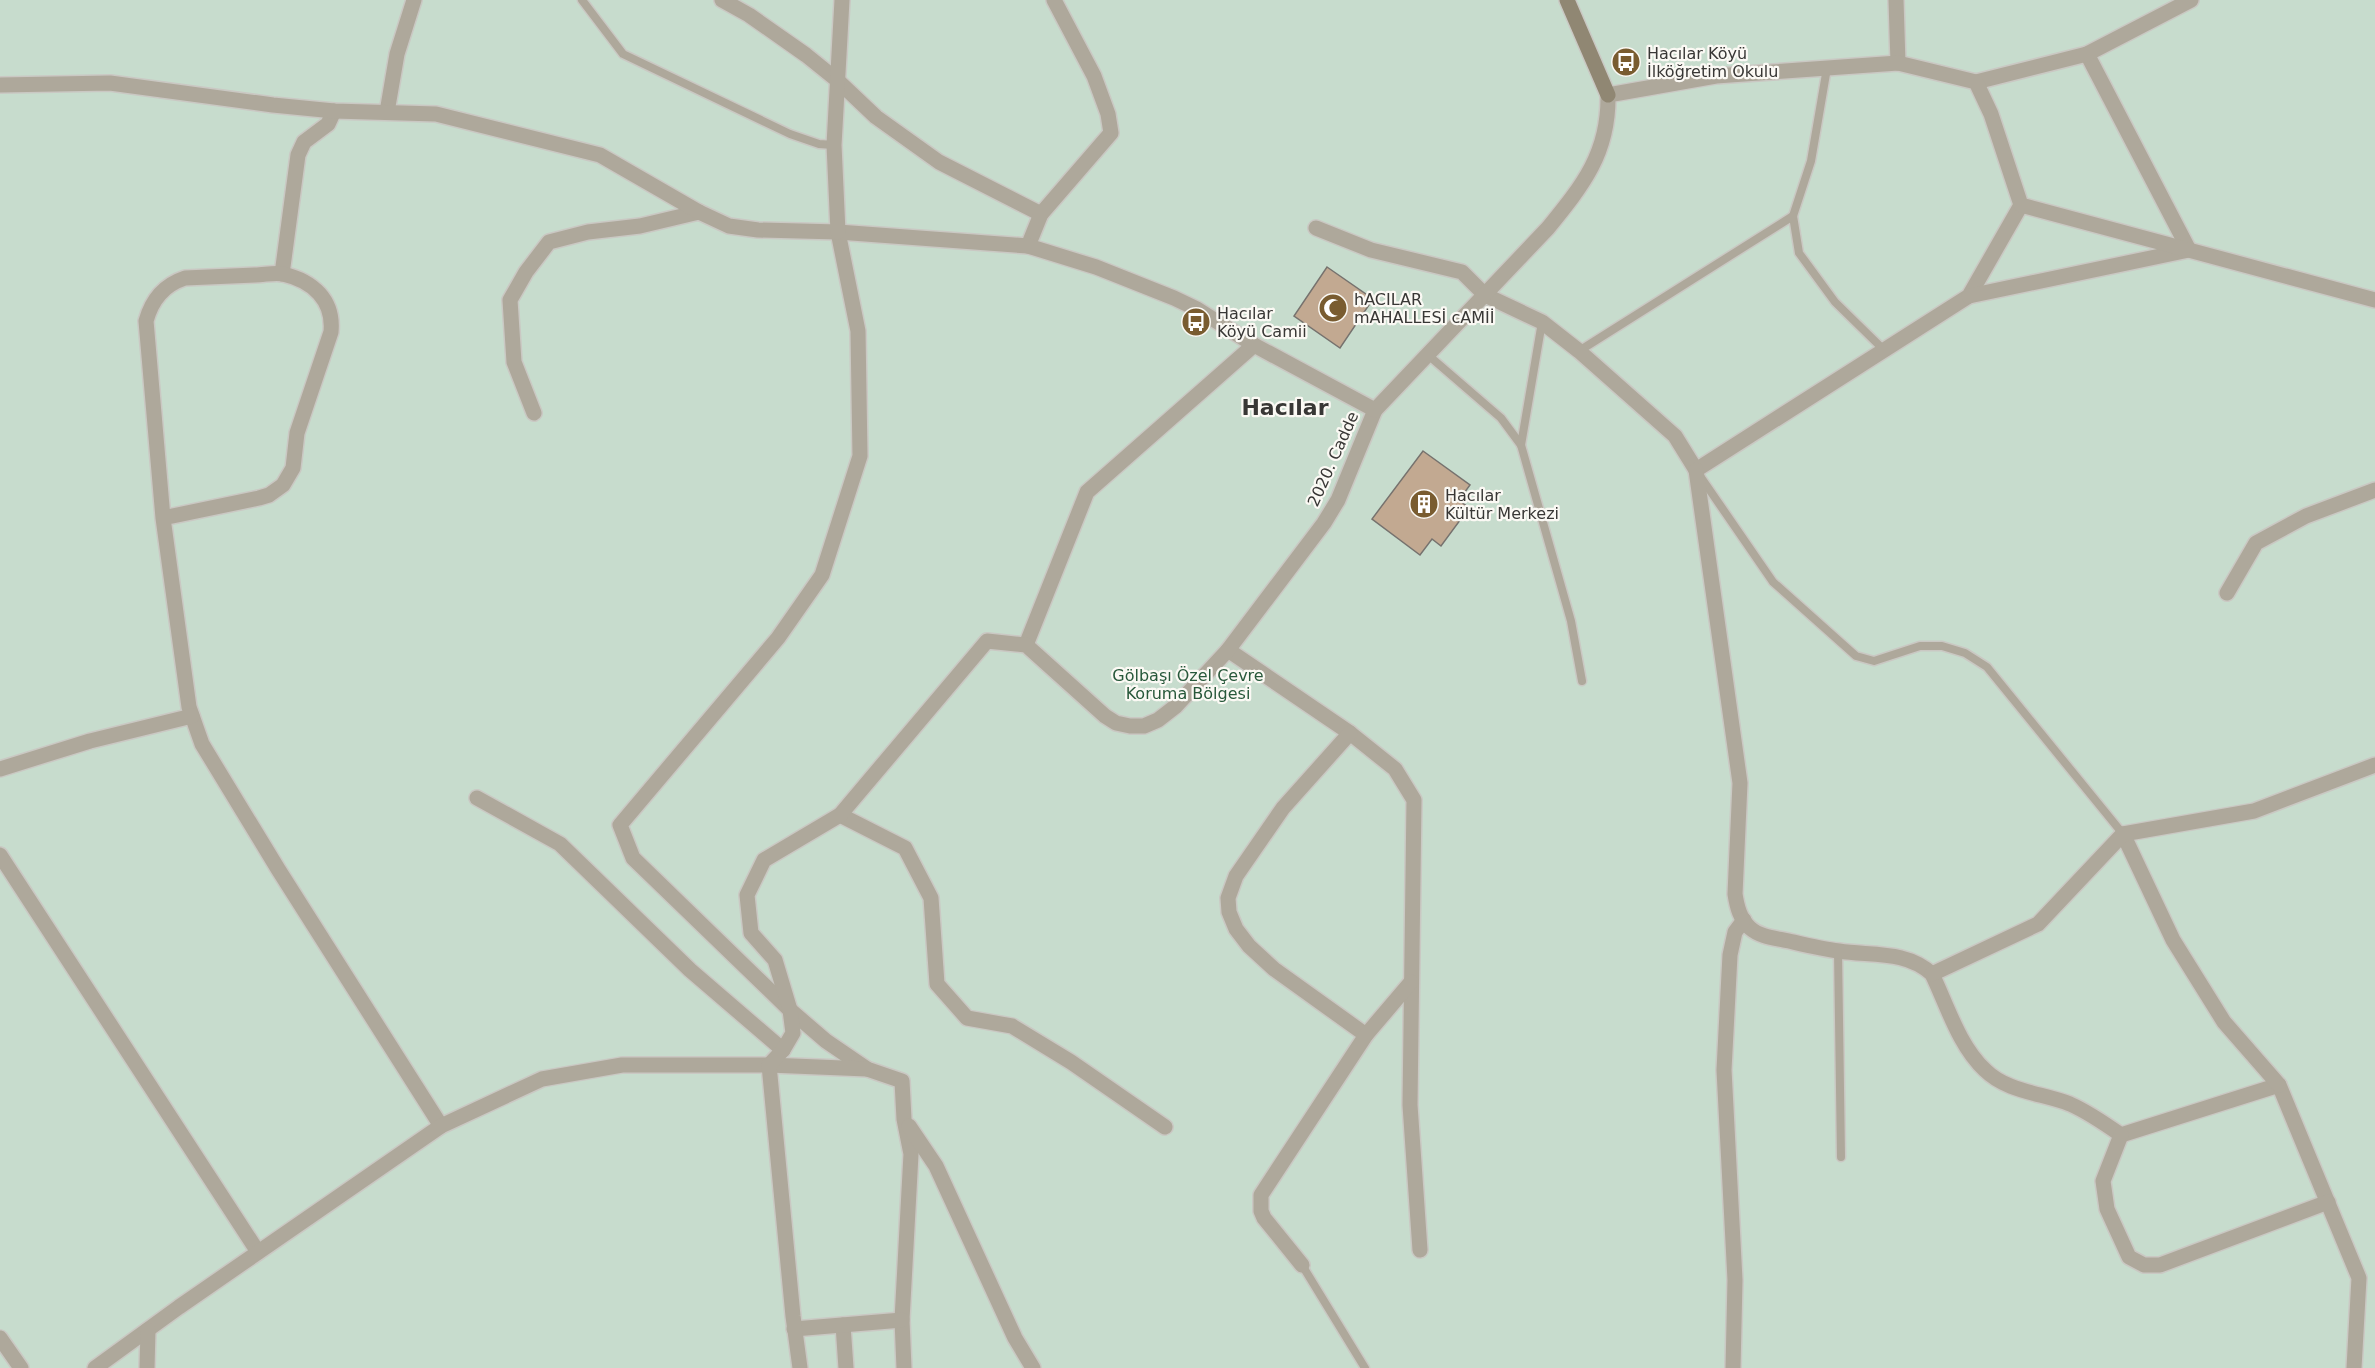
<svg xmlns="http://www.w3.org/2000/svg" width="2375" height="1368" font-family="'DejaVu Sans',sans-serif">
  <rect width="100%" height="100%" fill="#eeece7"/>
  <!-- park -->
  <rect fill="#c7dccd" x="0" y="0" width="2375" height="1368"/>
  <!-- building -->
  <g fill="#c2a991" stroke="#76726e" stroke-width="1.5">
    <path d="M1327 267 1373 299 1340 348 1294 316Z"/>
    <path d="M1423 451 1470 485 1459 500 1469 508 1441 546 1432 539 1420 555 1372 519Z"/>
  </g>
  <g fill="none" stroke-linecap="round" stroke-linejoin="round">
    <!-- service casing -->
    <g stroke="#cac8c3" stroke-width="11">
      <g id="service">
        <path d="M582 0 623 54 790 134 819 144 834 145"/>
        <path d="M1827 68 1811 161 1793 216 1799 253 1835 302 1884 350"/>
        <path d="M1579 351 1793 216"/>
        <path d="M1428 355 1501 418 1521 445 1571 621 1582 681"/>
        <path d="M1521 445 1542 322"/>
        <path d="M1700 476 1773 582 1856 656 1874 661 1920 646H1942L1965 653 1987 667 2123 834"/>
        <path d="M1838 951 1841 1157"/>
        <path d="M1302 1265 1365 1368"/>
      </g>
    </g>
    <!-- minor casing -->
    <g stroke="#cac8c3" stroke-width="18">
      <g id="minor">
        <path d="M722 0 749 15 806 55 837 80 876 117 939 162 1041 214"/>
        <path d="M1896 0 1898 63"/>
        <path d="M387 112 397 54 414 0"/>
        <path d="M1316 228 1371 250 1462 272 1485 295 1542 322 1579 351 1675 436 1696 470 1969 296 2021 205"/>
        <path d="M838 232 858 331 860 456 822 575 778 638 620 825 633 858 790 1010 826 1041 867 1069 902 1081 904 1119 911 1154 902 1320 904 1368"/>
        <path d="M1028 246 1041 214 1111 133 1108 114 1094 76 1054 0"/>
        <path d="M282 274 298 155 304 142 328 124 334 111"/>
        <path d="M1969 296 2189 250 2087 54"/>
        <path d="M534 413 514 362 510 300 526 272 549 242 588 232 640 226 699 212"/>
        <path d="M1696 470 1740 783 1735 894C1737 907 1740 919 1750 928 1760 937 1775 938 1789 941 1806 945 1822 949 1839 951 1871 956 1906 950 1932 974 1947 1005 1959 1046 1985 1070 2007 1092 2042 1093 2070 1104 2088 1112 2104 1123 2121 1135L2279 1085 2359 1278 2354 1368"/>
        <path d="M163 518 259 498 269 495 283 485 293 468 297 433 331 332C334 300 313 281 283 274 275 272 264 275 255 275 232 276 209 277 185 278 164 285 152 299 146 321L163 518 189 707 202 744 278 869 441 1126"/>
        <path d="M2227 593 2256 543 2306 516 2375 490"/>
        <path d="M1026 645 1087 492 1254 345"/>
        <path d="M1228 650 1350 733 1395 769 1414 800 1410 1105 1420 1250"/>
        <path d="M1350 733 1283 808 1236 876 1228 898 1229 912 1236 929 1249 946 1274 969 1366 1035"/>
        <path d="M0 769 90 741 192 716"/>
        <path d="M477 798 560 844 690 970 783 1050"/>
        <path d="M840 815 905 848 931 898 937 984 967 1018 1012 1026 1071 1062 1165 1127"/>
        <path d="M2123 834 2173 940 2224 1022 2279 1085"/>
        <path d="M0 855 258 1252"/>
        <path d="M1932 974 2038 924 2123 834 2254 811 2375 765"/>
        <path d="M909 1126 936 1166 1015 1338 1033 1368"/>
        <path d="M2121 1135 2103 1181 2107 1209 2129 1257 2144 1265H2160L2328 1202"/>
        <path d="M1302 1265 1264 1218 1261 1211V1195L1366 1035 1411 982"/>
        <path d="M843 1325 846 1368"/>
        <path d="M794 1329 902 1320"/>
        <path d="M0 1338 21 1368"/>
        <path d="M95 1368 179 1307 441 1126 542 1079 622 1065H769L867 1069"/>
        <path d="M147 1368 148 1330"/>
        <path d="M800 1368 793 1316 769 1065 783 1050 793 1033 790 1010 775 960 751 933 747 895 764 860 840 815 987 641 1026 645 1105 716 1116 723 1130 726H1144L1158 720 1176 706 1228 650 1324 523 1338 500 1375 410"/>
        <path d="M1733 1368 1735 1280 1724 1070 1730 955 1735 932 1744 920"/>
      </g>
    </g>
    <!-- tertiary casing -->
    <g stroke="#cac8c3" stroke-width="18">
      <g id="tertiary">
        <path d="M1976 82 2087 54 2191 0"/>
        <path d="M0 85 110 83 273 105 334 111 436 114 600 155 699 212 729 226 758 230 838 232 1028 246 1096 267 1174 298 1197 309 1254 345 1375 410 1548 228C1583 185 1609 153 1608 95L1716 76 1898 63 1976 82 1991 114 2021 205 2375 300"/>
        <path d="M838 232 834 145 842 0"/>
      </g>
    </g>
    <!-- secondary casing -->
    <g stroke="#cac8c3" stroke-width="18">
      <path id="secondary" d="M1567 0 1608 95"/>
    </g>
    <!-- service -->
    <use href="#service" stroke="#aea89b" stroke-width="8"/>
    <!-- minor -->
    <use href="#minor" stroke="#aea89b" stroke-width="15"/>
    <!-- tertiary -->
    <use href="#tertiary" stroke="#aea89b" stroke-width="15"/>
    <!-- secondary -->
    <use href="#secondary" stroke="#908773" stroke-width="15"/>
  </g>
  <!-- icons -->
  <defs>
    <g id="bus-disc" transform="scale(1.5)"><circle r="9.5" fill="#795c30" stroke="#fbf9f4"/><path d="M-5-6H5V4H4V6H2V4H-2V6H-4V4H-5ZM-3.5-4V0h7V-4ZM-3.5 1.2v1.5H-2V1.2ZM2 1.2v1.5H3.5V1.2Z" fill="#fff"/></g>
    <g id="mosque-disc" transform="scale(1.5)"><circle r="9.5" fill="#795c30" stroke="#fbf9f4"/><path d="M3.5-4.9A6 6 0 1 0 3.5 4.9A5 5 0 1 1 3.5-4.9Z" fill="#fff"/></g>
    <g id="building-disc" transform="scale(1.5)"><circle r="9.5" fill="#795c30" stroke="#fbf9f4"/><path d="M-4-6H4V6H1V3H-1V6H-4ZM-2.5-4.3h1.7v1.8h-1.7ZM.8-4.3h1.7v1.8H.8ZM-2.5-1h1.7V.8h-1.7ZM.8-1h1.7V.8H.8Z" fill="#fff"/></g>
  </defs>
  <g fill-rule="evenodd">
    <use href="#bus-disc" x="1626" y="62"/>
    <use href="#mosque-disc" x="1333" y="308"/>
    <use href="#bus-disc" x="1196" y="322"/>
    <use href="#building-disc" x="1424" y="504"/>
  </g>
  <g text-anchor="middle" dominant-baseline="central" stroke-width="4.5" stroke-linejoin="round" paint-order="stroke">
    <!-- poi labels -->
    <g font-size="16" fill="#383735" stroke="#fbf9f4" text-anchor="start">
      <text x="1647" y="53">Hacılar Köyü<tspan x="1647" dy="18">İlköğretim Okulu</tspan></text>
      <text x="1354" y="299">hACILAR<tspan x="1354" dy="18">mAHALLESİ cAMİİ</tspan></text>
      <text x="1217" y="313">Hacılar<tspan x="1217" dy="18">Köyü Camii</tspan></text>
      <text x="1445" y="495">Hacılar<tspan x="1445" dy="18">Kültür Merkezi</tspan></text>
    </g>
    <!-- street labels -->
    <g font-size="16" fill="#383735" stroke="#fbf9f4">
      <text transform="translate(1333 459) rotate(-66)">2020. Cadde</text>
    </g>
    <!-- park labels -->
    <g font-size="16" fill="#27583a" stroke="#fbf9f4">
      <text x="1188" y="675">Gölbaşı Özel Çevre<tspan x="1188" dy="18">Koruma Bölgesi</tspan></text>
    </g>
    <!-- district labels -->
    <g font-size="22" font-weight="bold" fill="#383735" stroke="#fbf9f4">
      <text x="1285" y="407">Hacılar</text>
    </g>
  </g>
</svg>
